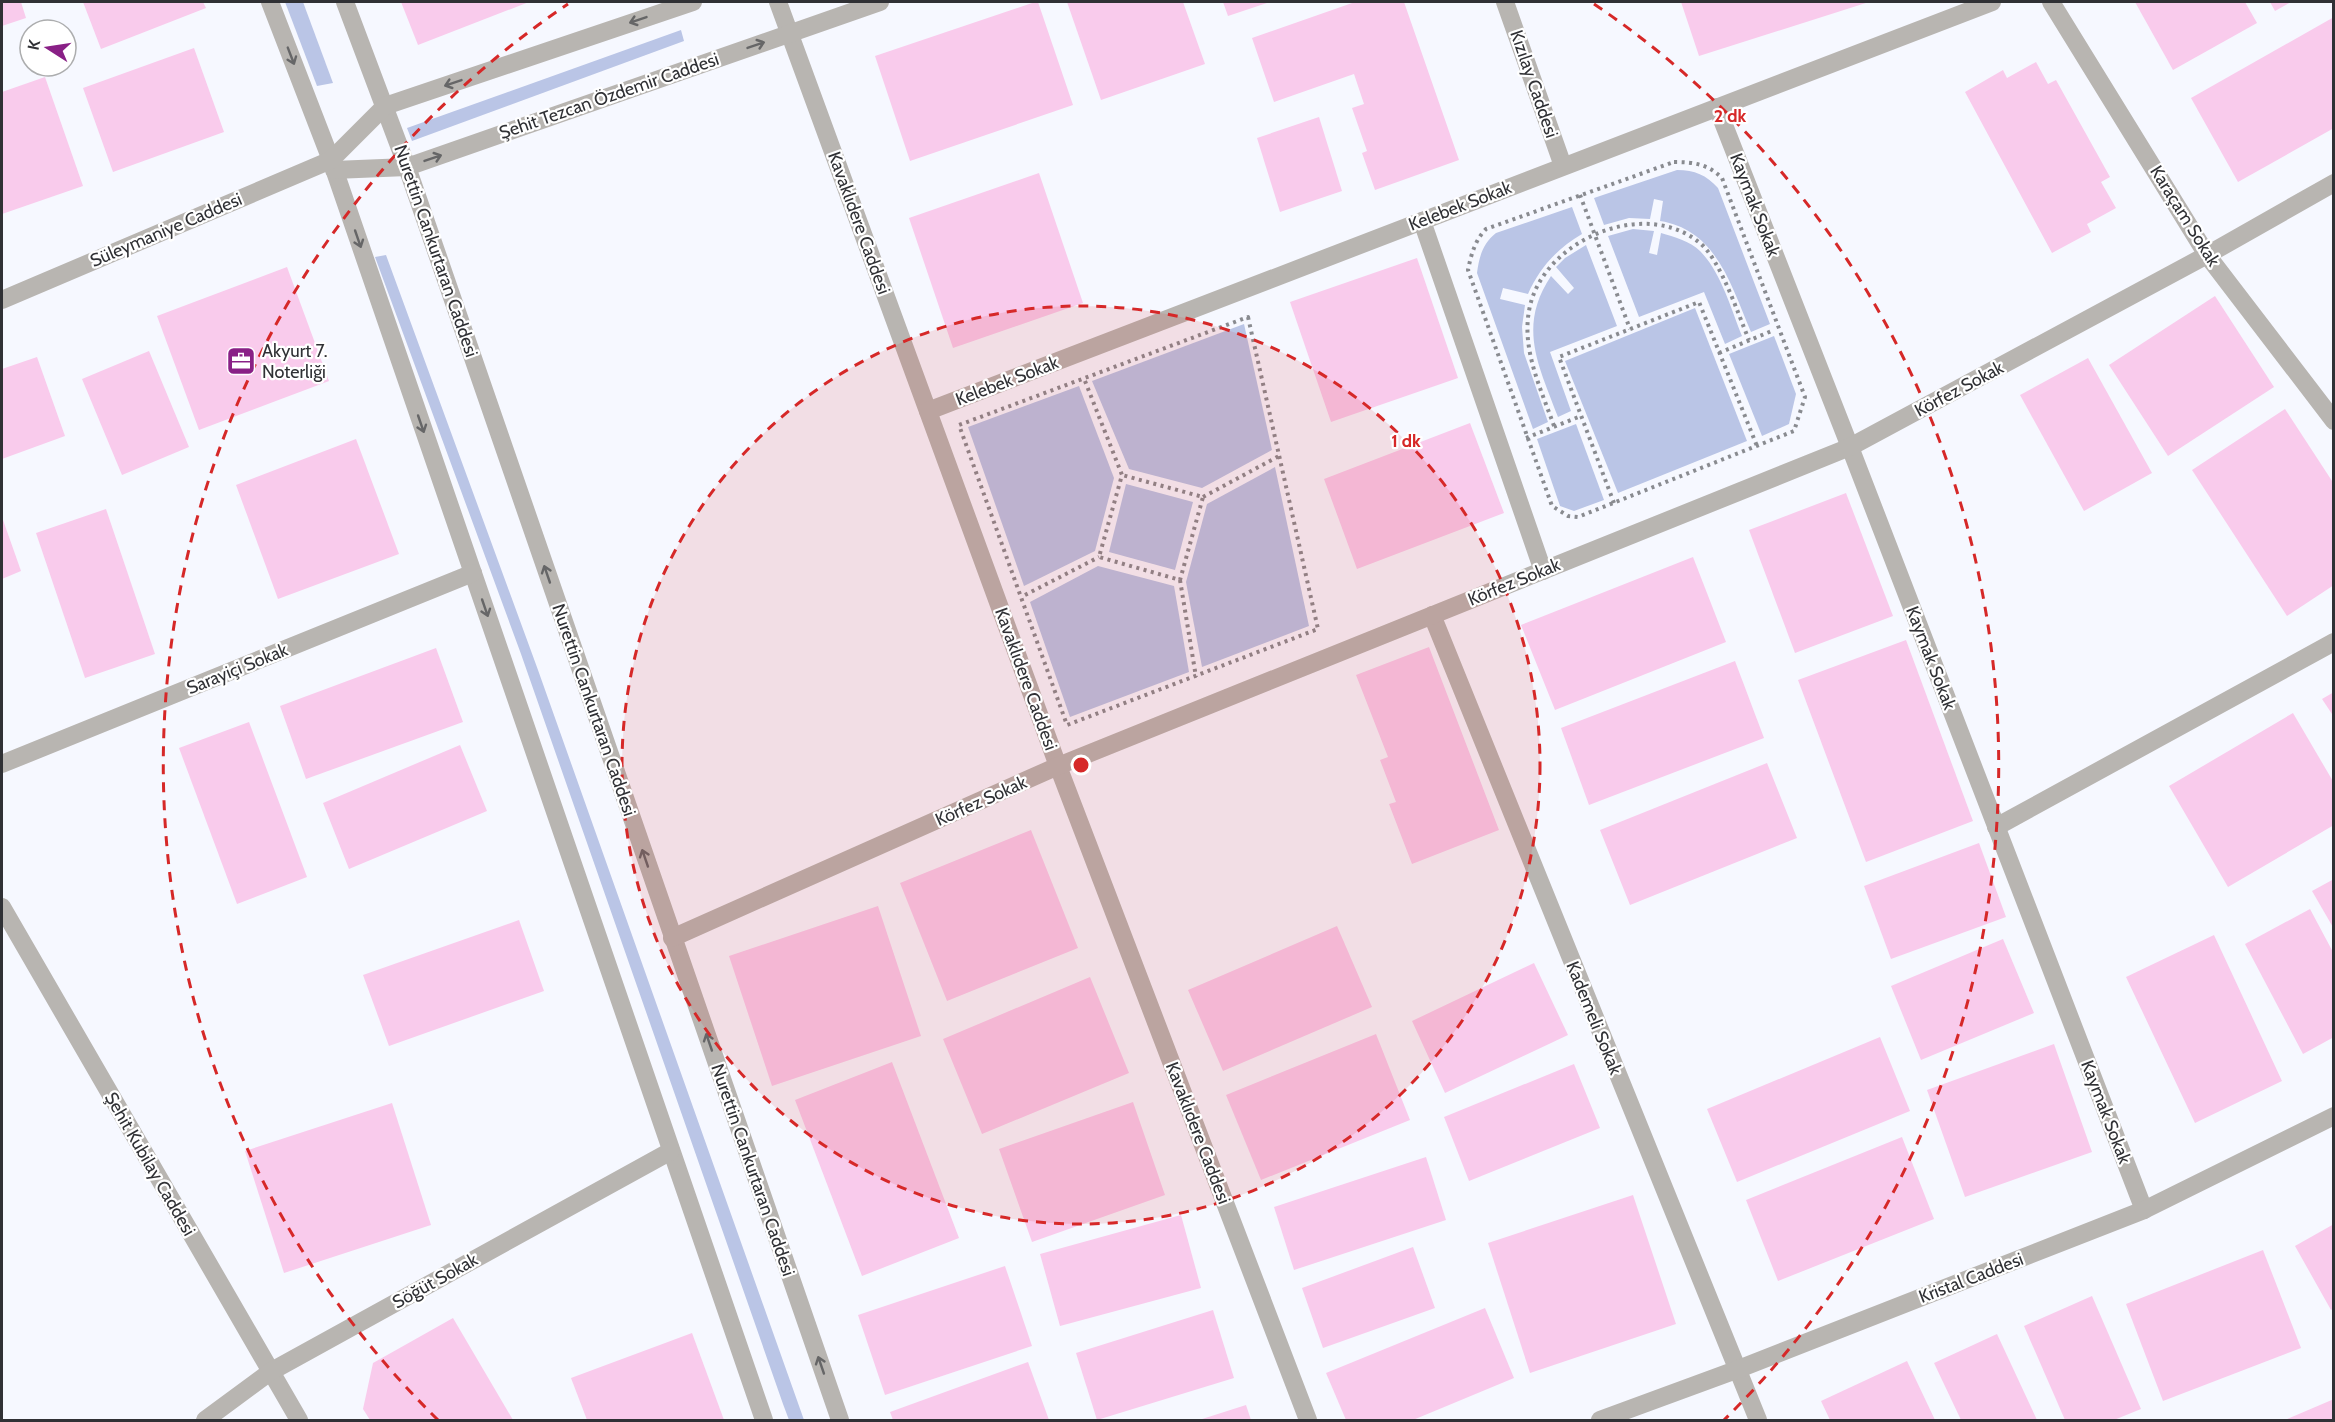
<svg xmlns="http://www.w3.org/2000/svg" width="2335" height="1422" font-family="Cabin,sans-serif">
  <rect width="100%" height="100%" fill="#f6f8ff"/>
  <!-- green -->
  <g fill="#bac5e6">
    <path d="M285 2H303L333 83 317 86Z"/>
    <path d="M681 30 684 41 412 141 407 128Z"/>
    <path d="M1677 170C1695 170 1706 175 1718 188L1770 324 1751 332C1731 286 1717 230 1660 221L1663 201 1654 199 1650 219 1629 218 1604 225 1594 198Z"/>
    <path d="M1572 207 1582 234C1557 249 1540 267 1528 294L1503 288 1500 299 1525 305 1522 327 1524 353 1548 422 1533 429 1477 273C1479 257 1483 243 1496 233Z"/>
    <path d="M1633 229 1654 231 1649 253 1657 255 1661 233C1674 237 1690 241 1700 251 1721 272 1731 309 1742 336L1725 344 1704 292 1639 317 1608 236Z"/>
    <path d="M1586 245 1617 326 1550 352 1571 411 1558 417C1539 366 1517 327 1551 276L1568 294 1574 288 1556 267 1565 258Z"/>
    <path d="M386 255 538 670 804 1420H789L783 1404 521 654 375 257Z"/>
    <path d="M1695 308 1747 441 1618 493 1565 361Z"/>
    <path d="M1244 324 1272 450 1202 488 1129 469 1092 381Z"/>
    <path d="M1774 336 1796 394 1789 424 1762 436 1729 354Z"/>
    <path d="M1079 386 1114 478 1095 551 1024 586 968 427Z"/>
    <path d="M1576 424 1604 500 1574 511 1560 506 1537 439Z"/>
    <path d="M1275 467 1309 626 1202 667 1186 582 1207 504Z"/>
    <path d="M1126 484 1193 502 1175 570 1109 552Z"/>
    <path d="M1098 566 1174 586 1189 672 1070 717 1030 602Z"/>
  </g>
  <!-- building -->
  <g fill="#f9cbec">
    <path d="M2 2H21L26 18 2 26Z"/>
    <path d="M83 2H203L206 8 101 49Z"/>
    <path d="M401 2H529L418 45Z"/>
    <path d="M1035 2H1038L1073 105 910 161 875 56Z"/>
    <path d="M1067 2H1183L1205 64 1101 100Z"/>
    <path d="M1223 2H1270L1228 16Z"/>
    <path d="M1355 2H1404L1459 160 1375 190 1362 153 1367 151 1352 108 1364 104 1354 74 1274 102 1252 38Z"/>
    <path d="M1681 2H1869L1699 56Z"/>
    <path d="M2135 2H2245L2257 23 2173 70Z"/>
    <path d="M2270 2H2291L2275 11Z"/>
    <path d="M2334 17V128L2238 182 2191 98Z"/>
    <path d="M194 48 224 132 113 172 83 88Z"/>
    <path d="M2036 62 2048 84 2056 80 2110 177 2101 182 2116 208 2087 224 2091 232 2052 253 1965 92 2003 70 2007 78Z"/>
    <path d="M45 77 83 186 2 214V92Z"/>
    <path d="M1319 117 1342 191 1280 212 1257 138Z"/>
    <path d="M1039 173 1083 303 953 348 909 218Z"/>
    <path d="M1417 258 1458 378 1331 422 1290 302Z"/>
    <path d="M287 267 329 381 199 430 157 316Z"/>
    <path d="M2215 296 2274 387 2168 456 2109 365Z"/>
    <path d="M149 351 189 447 122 475 82 379Z"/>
    <path d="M37 357 65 436 2 459V369Z"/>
    <path d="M2088 358 2152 473 2084 511 2020 395Z"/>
    <path d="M2285 409 2334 484V585L2287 616 2192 470Z"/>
    <path d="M1470 423 1504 513 1357 569 1324 479Z"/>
    <path d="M356 439 399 554 278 599 236 485Z"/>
    <path d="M1846 493 1893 616 1795 653 1749 530Z"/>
    <path d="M106 509 155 654 85 678 36 533Z"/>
    <path d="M2 517 21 571 2 579Z"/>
    <path d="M1693 557 1726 642 1555 710 1521 625Z"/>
    <path d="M1906 640 1973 821 1866 862 1798 680Z"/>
    <path d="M1429 647 1499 830 1412 864 1389 804 1396 802 1380 760 1388 757 1356 675Z"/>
    <path d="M436 648 463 722 306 779 280 706Z"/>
    <path d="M1735 661 1764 738 1589 805 1561 728Z"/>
    <path d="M2334 692V717L2322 699Z"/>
    <path d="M2293 713 2334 783V825L2228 887 2169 786Z"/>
    <path d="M249 722 307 877 237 904 179 748Z"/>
    <path d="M460 745 487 811 349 869 323 803Z"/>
    <path d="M1767 763 1797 838 1630 905 1600 830Z"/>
    <path d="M1031 830 1078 948 947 1001 900 883Z"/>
    <path d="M1979 843 2006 917 1891 959 1864 886Z"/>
    <path d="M2334 879V929L2312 891Z"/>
    <path d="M878 906 921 1036 772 1086 729 956Z"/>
    <path d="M2310 909 2334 954V1037L2303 1054 2245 944Z"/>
    <path d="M519 920 544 991 389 1046 363 975Z"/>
    <path d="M1337 926 1372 1007 1223 1071 1188 990Z"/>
    <path d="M2214 935 2282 1081 2195 1123 2126 977Z"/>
    <path d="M2003 939 2034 1013 1921 1060 1891 986Z"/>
    <path d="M1534 963 1568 1035 1445 1093 1412 1021Z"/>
    <path d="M1090 977 1129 1073 982 1134 943 1039Z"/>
    <path d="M1376 1034 1410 1120 1261 1180 1226 1095Z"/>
    <path d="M1880 1037 1910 1111 1737 1182 1707 1109Z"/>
    <path d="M2054 1044 2092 1152 1965 1197 1927 1090Z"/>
    <path d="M892 1062 959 1238 862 1276 795 1100Z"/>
    <path d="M1574 1064 1600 1128 1469 1181 1444 1117Z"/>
    <path d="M1133 1102 1165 1195 1032 1242 999 1149Z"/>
    <path d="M392 1103 431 1225 284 1273 245 1151Z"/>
    <path d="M1902 1137 1934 1219 1778 1281 1746 1200Z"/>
    <path d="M1426 1157 1446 1220 1294 1270 1274 1207Z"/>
    <path d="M1633 1195 1676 1324 1530 1373 1488 1243Z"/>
    <path d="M1181 1215 1201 1288 1060 1326 1040 1254Z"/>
    <path d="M2334 1224V1308L2331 1310 2295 1246Z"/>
    <path d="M1413 1247 1435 1308 1323 1348 1302 1288Z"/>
    <path d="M2263 1250 2301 1348 2163 1401 2126 1304Z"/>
    <path d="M1005 1266 1032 1346 885 1395 858 1315Z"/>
    <path d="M2092 1296 2141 1409 2114 1420H2065L2024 1326Z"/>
    <path d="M1485 1308 1514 1378 1413 1420H1346L1326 1373Z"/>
    <path d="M1213 1310 1234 1378 1097 1420 1076 1353Z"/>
    <path d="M453 1318 513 1420H370L363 1409 373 1363Z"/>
    <path d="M692 1333 724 1420H587L571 1378Z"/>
    <path d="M1997 1334 2037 1420H1961L1934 1363Z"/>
    <path d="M1907 1361 1935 1420H1830L1821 1401Z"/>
    <path d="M1028 1362 1049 1420H893L890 1412Z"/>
    <path d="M2334 1399V1420H2285Z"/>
    <path d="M1246 1405 1251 1420H1199Z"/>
  </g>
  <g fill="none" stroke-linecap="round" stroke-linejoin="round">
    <!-- path -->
    <g stroke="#898b90" stroke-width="4" stroke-dasharray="3 4.5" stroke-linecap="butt">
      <path d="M1674 162C1693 162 1708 164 1722 178L1805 397 1794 431 1578 517 1568 516 1552 506 1468 270C1471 255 1475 240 1486 229Z"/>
      <path d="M1580 195 1630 329"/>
      <path d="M1248 317 1318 629 1067 725 959 425Z"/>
      <path d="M1719 353 1774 330"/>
      <path d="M1085 381 1122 475 1099 557 1180 580 1203 497 1122 475"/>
      <path d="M1554 426C1540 386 1519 345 1531 302 1549 238 1646 198 1700 243 1721 261 1738 314 1749 340"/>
      <path d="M1526 438 1581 416"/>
      <path d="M1203 497 1279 456"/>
      <path d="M1614 503 1559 357 1699 302 1757 446"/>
      <path d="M1180 580 1196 677"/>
      <path d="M1025 595 1099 557"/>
    </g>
    <!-- minor -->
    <g stroke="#b8b5b1" stroke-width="18">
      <path d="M270 2 331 160 764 1420"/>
      <path d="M345 2 407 167 840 1420"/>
      <path d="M778 2 1058 766 1308 1420"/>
      <path d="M1505 2 1563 166"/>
      <path d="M2051 2 2207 255 2334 421"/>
      <path d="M1717 107 1850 447 2144 1210"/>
      <path d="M334 170 407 167 880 2"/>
      <path d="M1422 221 1543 571"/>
      <path d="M2 300 331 160 385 106 693 2"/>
      <path d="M928 411 1992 2"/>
      <path d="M1432 615 1758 1420"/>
      <path d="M2 764 473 573"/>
      <path d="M1996 827 2334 642"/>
      <path d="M2 907 299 1420"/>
      <path d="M672 938 1058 766 1850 447 2207 255 2334 183"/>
      <path d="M205 1420 270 1372 671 1151"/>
      <path d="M1600 1420 1736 1370 2144 1210 2334 1116"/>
    </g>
  </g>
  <!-- one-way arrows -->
  <defs><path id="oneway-shaft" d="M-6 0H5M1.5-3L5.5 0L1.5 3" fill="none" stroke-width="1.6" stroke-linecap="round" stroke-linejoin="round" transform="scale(1.5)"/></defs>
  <g stroke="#666667">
    <use href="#oneway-shaft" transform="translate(638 20) rotate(161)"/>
    <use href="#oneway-shaft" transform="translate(756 45) rotate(-19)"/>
    <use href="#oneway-shaft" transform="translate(291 56) rotate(69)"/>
    <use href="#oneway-shaft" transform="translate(453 83) rotate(161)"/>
    <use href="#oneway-shaft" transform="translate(433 158) rotate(-19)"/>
    <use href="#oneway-shaft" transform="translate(358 239) rotate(71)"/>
    <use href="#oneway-shaft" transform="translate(421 424) rotate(71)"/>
    <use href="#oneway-shaft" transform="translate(547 574) rotate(-109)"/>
    <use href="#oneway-shaft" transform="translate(485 608) rotate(71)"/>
    <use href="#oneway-shaft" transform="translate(645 858) rotate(-109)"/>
    <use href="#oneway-shaft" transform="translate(709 1042) rotate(-109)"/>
    <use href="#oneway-shaft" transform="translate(821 1365) rotate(-109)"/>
  </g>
  <!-- distance rings -->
  <circle cx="1081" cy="765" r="459" fill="#d62828" fill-opacity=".12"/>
  <g fill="none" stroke="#d62828" stroke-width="3" stroke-dasharray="10 8">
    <circle cx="1081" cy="765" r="459"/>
    <path d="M438 1420A918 918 0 0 1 568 4M1594 4A918 918 0 0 1 1724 1420"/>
  </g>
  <!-- icons -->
  <defs>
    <g id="office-square" transform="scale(1.5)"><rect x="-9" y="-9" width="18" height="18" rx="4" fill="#892086" stroke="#fff"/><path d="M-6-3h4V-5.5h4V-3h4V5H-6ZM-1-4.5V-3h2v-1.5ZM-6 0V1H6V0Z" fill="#fff"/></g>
  </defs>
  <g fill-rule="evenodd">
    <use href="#office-square" x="241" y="361"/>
  </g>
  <g text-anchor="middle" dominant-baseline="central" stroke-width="4.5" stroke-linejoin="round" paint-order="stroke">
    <!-- street labels -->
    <g font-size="18" fill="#303135" stroke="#fff">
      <text transform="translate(1534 84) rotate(71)">Kızılay Caddesi</text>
      <text transform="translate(609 96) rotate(-19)">Şehit Tezcan Özdemir Caddesi</text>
      <text transform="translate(1755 205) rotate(69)">Kaymak Sokak</text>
      <text transform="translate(1460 206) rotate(-21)">Kelebek Sokak</text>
      <text transform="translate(2185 216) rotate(58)">Karaçam Sokak</text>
      <text transform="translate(859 223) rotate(70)">Kavaklıdere Caddesi</text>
      <text transform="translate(166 230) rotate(-23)">Süleymaniye Caddesi</text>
      <text transform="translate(436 251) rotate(71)">Nurettin Cankurtaran Caddesi</text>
      <text transform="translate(1007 381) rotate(-21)">Kelebek Sokak</text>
      <text transform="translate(1959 389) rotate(-28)">Körfez Sokak</text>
      <text transform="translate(1514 582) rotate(-22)">Körfez Sokak</text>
      <text transform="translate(1931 658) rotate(69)">Kaymak Sokak</text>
      <text transform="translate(237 669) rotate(-22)">Sarayiçi Sokak</text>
      <text transform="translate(1026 679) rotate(70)">Kavaklıdere Caddesi</text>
      <text transform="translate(594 710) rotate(71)">Nurettin Cankurtaran Caddesi</text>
      <text transform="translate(981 801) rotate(-24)">Körfez Sokak</text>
      <text transform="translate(1594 1018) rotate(68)">Kademeli Sokak</text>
      <text transform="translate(2106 1112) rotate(69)">Kaymak Sokak</text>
      <text transform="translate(1198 1133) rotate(69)">Kavaklıdere Caddesi</text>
      <text transform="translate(150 1164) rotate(60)">Şehit Kubilay Caddesi</text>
      <text transform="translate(753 1170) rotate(71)">Nurettin Cankurtaran Caddesi</text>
      <text transform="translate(1971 1278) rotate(-21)">Kristal Caddesi</text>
      <text transform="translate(435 1281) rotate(-29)">Söğüt Sokak</text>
    </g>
    <!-- poi labels -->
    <g font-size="18" fill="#303135" stroke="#fff" text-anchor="start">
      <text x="262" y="351">Akyurt 7.<tspan x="262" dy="21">Noterliği</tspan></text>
    </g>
  </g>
  <circle cx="1081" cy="765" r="9" fill="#d62828" stroke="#fff" stroke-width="3"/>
  <g font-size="18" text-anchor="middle" font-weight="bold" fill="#d62828" stroke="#fff" stroke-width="4.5" stroke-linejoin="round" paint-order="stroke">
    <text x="1730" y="122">2 dk</text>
    <text x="1406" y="447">1 dk</text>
  </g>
  <!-- border -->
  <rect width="2335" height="1422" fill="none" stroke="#303135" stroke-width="6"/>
  <!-- north arrow -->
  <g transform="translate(48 48) rotate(282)"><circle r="28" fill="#ffffff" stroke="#acadae" stroke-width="1.5"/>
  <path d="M0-4.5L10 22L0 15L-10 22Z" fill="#892086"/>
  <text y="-9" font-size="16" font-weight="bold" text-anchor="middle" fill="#303135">K</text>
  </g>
</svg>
